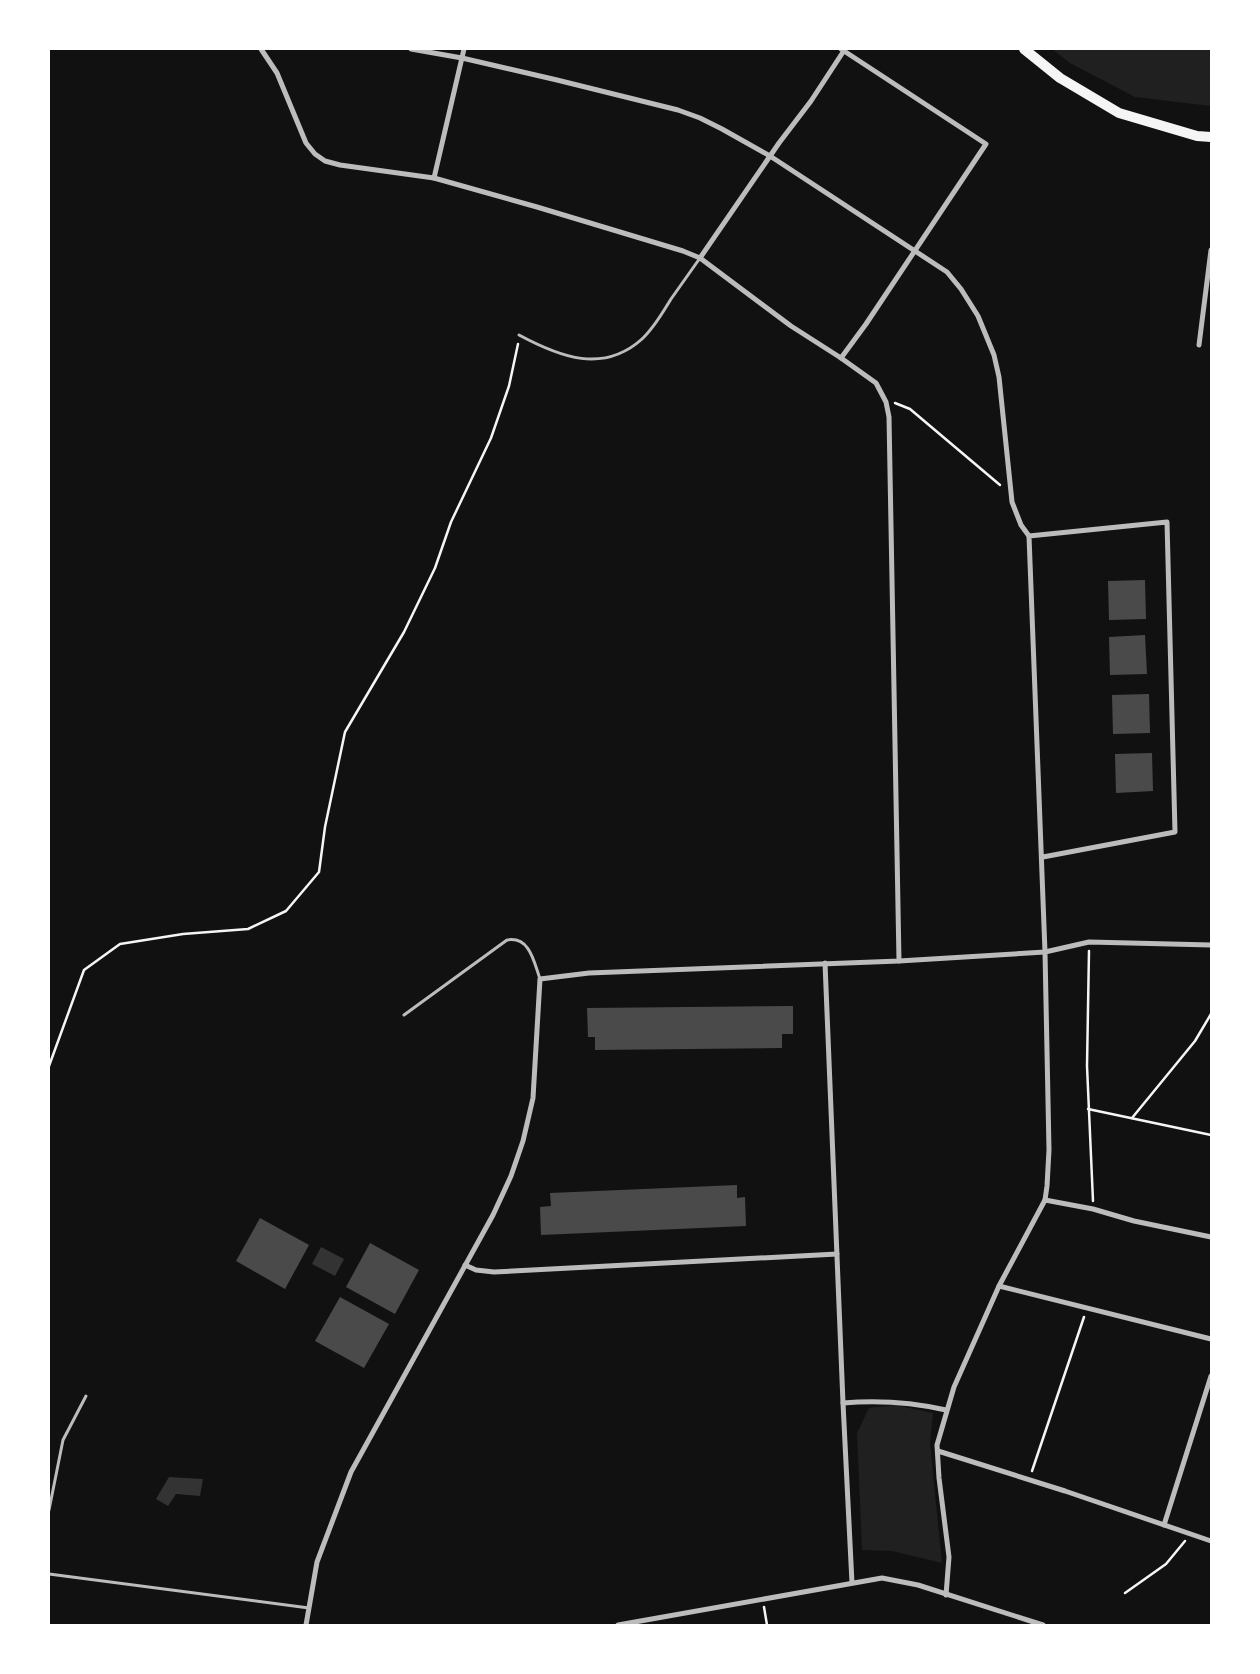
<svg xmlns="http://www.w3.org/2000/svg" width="1260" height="1674" font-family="Montserrat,sans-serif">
  <rect width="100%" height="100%" fill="#111"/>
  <!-- green -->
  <g fill="#202020">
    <path d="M1052 49H1211V106L1135 97 1070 63Z"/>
    <path d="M895 1405 933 1413 930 1444 942 1563 892 1551 862 1550 857 1433 869 1408Z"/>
  </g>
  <!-- water -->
  <g fill="#333">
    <path d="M321 1247 344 1259 335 1276 312 1264Z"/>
    <path d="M169 1477 203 1479 200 1496 176 1494 168 1506 156 1499Z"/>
  </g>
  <!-- building -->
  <g fill="#4a4a4a">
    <path d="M1145 580 1146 619 1109 620 1108 581Z"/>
    <path d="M1145 635 1147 674 1110 675 1109 637Z"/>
    <path d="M1149 694 1150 733 1113 734 1112 695Z"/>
    <path d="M1152 753 1153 791 1116 793 1115 754Z"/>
    <path d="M793 1006V1034H782V1048L595 1050V1037H588L587 1008Z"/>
    <path d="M737 1185V1198L745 1197 746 1226 541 1235 540 1207 551 1206 550 1193Z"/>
    <path d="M260 1218 309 1245 285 1289 236 1261Z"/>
    <path d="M370 1243 419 1270 395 1314 346 1287Z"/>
    <path d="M340 1297 389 1324 364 1368 315 1341Z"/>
  </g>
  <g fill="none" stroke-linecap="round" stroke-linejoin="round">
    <!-- path -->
    <g stroke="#f5f5f5" stroke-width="2.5">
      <path d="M895 403 910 409 1000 485"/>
      <path d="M1089 951 1087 1066 1093 1201"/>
      <path d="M49 1066 84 970 120 944 183 934 248 929 286 911 319 872 325 827 345 732 404 632 435 568 451 522 491 438 509 386 518 344"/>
      <path d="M1088 1109 1211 1135"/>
      <path d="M1132 1118 1195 1041 1211 1014"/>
      <path d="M1032 1471 1084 1317"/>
      <path d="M1125 1593 1166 1564 1185 1541"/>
      <path d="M764 1607 767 1625"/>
    </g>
    <!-- service -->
    <g stroke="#bcbcbc" stroke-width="3">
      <path d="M519 335C560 357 603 374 642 339 654 328 663 312 671 299 681 285 690 272 700 258"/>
      <path d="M404 1015 507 940C530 936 534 962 540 979"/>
      <path d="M49 1510 63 1440 86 1396"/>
      <path d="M49 1574 309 1608"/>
    </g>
    <!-- minor -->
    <g stroke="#bcbcbc" stroke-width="5">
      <path d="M261 49 277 73 306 143 315 154 325 161 340 165 434 178 537 207 683 251 700 258 791 326 841 358 876 383 886 402 889 417 899 961"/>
      <path d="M411 49 462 58 557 80 678 110 700 118 722 129 770 156 947 272 961 289 978 316 994 355 999 377 1012 502 1021 525 1029 536"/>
      <path d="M841 49 986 144 866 324 841 358"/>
      <path d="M434 178 464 49"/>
      <path d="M700 258 779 143 811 101 845 49"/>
      <path d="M1199 345 1211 250"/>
      <path d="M825 963 843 1403 852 1583"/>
      <path d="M1045 1200 1093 1209 1134 1221 1211 1237"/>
      <path d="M465 1265 476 1270 494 1272 837 1254"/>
      <path d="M999 1286 1211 1339"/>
      <path d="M843 1403C878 1400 911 1402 946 1410"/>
      <path d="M938 1451 1065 1491 1211 1541"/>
      <path d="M1164 1525 1211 1376"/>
      <path d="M946 1595 949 1557 939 1478 937 1445 954 1387 999 1286 1045 1200 1047 1186 1049 1150 1045 952 1089 942 1211 945"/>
      <path d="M306 1625 317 1562 351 1472 493 1215 511 1176 523 1141 533 1098 540 979 589 973 899 961 1045 952 1029 536 1167 522 1175 832 1043 857"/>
      <path d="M618 1625 882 1578 918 1585 1043 1625"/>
    </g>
    <!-- primary -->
    <path stroke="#f5f5f5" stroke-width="10" d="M1024 49 1060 78 1119 113 1197 136 1211 137"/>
  </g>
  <!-- border -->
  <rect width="1260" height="1674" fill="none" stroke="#ffffff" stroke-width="100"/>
</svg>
